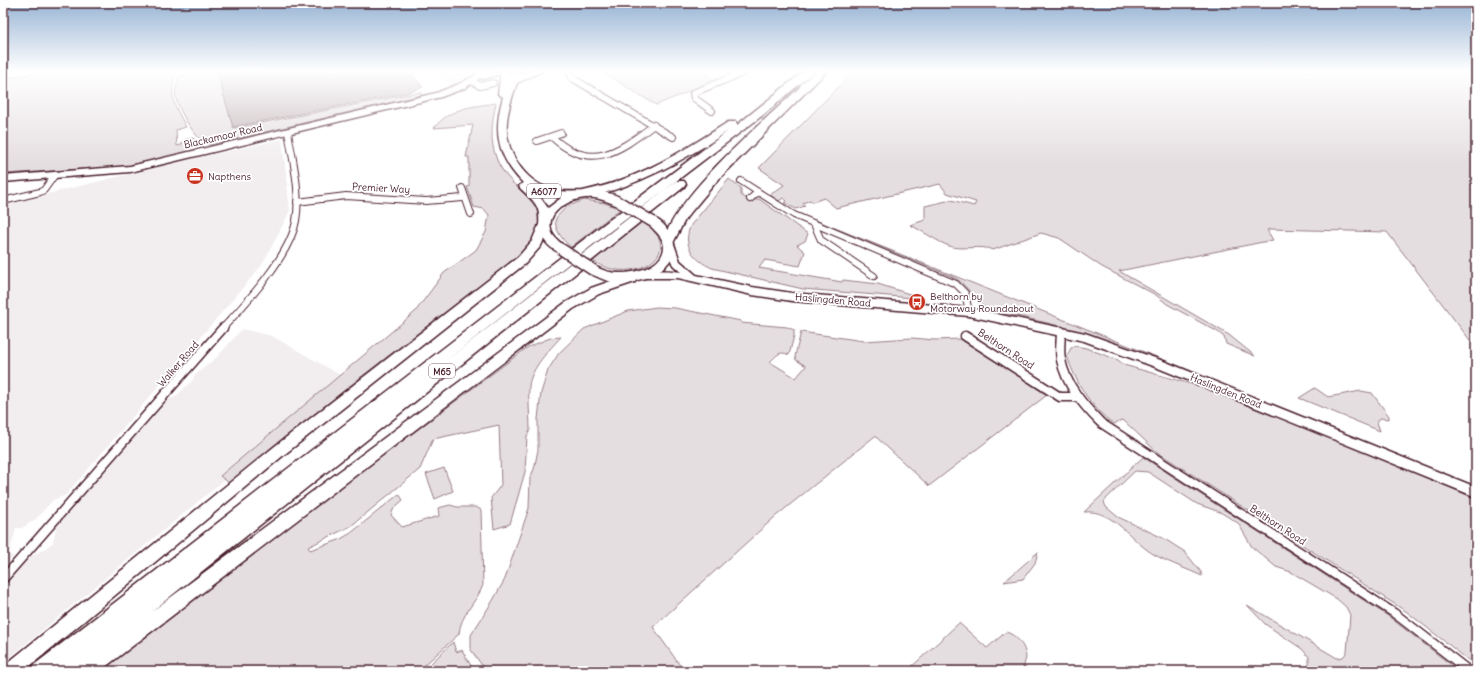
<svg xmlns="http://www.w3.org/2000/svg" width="1479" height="674" font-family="Delius,sans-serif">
  <rect width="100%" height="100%" fill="#fff"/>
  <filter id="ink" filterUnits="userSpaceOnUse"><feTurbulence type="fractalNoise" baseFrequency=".025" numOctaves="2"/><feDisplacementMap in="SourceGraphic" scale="8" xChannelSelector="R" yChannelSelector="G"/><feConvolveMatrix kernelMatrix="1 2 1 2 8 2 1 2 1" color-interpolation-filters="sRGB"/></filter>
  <g filter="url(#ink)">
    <!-- built -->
    <g fill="#f2eeef">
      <path d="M433 71H472L465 79 451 85Z"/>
      <path d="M282 139 290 211 262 265 66 495 53 500 36 519 22 528H16L9 555 14 556 3 568V205L157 167Z"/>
      <path d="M242 329 272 336 349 380 228 477 3 663V583L25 560 46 548 53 542 56 529V524L167 399 174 398 193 380 194 376 217 357Z"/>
    </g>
    <!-- green -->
    <g fill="#e5dee0" stroke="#987e86">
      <path d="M45 71H175C170 101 172 100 186 127L176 130 177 146 181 145 184 140 193 138 204 149 131 166 3 174V79Z"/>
      <path d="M189 71H217L233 127 235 128 421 92 422 95 210 145C197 143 179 111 176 98 174 91 177 84 178 77L189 74Z"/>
      <path d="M612 71H703L715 81 656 105 604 73Z"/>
      <path d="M854 71H1476V348L1387 232 1270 229 1267 230 1273 240 1119 271 1229 335 1255 356 1226 344 1224 337 1218 332 1167 304 1156 295 1102 267 1059 238 1041 233 993 250C979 244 963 251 949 246 936 241 923 231 910 225L925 220V206L951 200 974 206 976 202 947 193 940 184 836 208 824 198 813 202 810 200 803 203 805 206 796 209 784 203 787 201 783 198 779 201 770 195 784 185 759 168Z"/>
      <path d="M496 103C492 123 489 140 497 160 514 200 568 204 519 255L361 377 229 483 220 476 415 312 444 273 476 250 486 232 489 215 484 209 474 207 467 187 469 186V157H466L473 125 434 128C451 107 471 107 496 103Z"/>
      <path d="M729 179 741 189V195L750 201 759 199 808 234 805 241 797 245 805 252 800 266 765 260 759 268 842 282 843 280 878 284 925 299 803 289 712 268C694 260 681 245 691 225Z"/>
      <path d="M584 200 605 203 620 209 571 247C563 241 553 228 556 218L566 207Z"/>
      <path d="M815 220 1199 374 1190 373 1072 329 988 309C974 302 969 286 955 278Z"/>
      <path d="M642 222C691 251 633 288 593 261Z"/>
      <path d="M657 307 675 308 741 321V323L787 327 794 330V336L789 355C780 350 777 355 770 362L796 378 806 366 796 360 795 356 801 332 864 341 912 338 935 340 961 339 1047 395 929 486 875 436 776 516 653 627 684 671H486L471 650V635L492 602 505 579 529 508 530 478 534 469 538 450V419L541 393 548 370 559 353 584 329 628 311Z"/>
      <path d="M561 337C549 350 531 368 529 386 528 400 530 416 530 430L527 436 525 472 510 524 494 529 491 498 501 485 499 425 433 439 420 469 351 526 308 547 310 550 339 540 351 533 399 494 403 500 394 508 391 515 402 527 439 516 438 508 450 505 457 507H476L481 510 483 585C477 602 460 615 459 634L418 671H95L528 347 550 338Z"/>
      <path d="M1075 346 1086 348 1118 360 1124 365 1138 369 1216 391 1386 459 1476 499V666L1407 612 1157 452 1123 420 1114 424C1091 409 1075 381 1067 356L1071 348Z"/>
      <path d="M1315 388 1328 397 1361 391 1372 393 1389 416V419L1380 418 1377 422 1380 431 1299 398Z"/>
      <path d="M1143 457 1388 616 1459 671H1300L1309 667V657L1302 649 1265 624 1247 605 1337 658 1343 657 1347 652 1350 615 1346 607 1337 599 1291 572 1276 567 1252 547 1238 523 1220 512 1197 504 1148 472 1135 471 1107 498 1104 502 1106 507 1118 517 1163 538 1185 552 1201 572 1202 576C1187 569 1169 563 1155 555 1130 541 1114 509 1084 512Z"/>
      <path d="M444 468 453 491 435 499 426 474Z"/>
      <path d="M1038 552 1035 563 1023 579 1004 582Z"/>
      <path d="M959 623 987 648 1006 632C1017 635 1026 647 1026 658 1025 662 1023 667 1023 671H907Z"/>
      <path d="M453 642 456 652 462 650 474 671H423Z"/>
    </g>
    <!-- water -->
    <path fill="#c1b3b6" stroke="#91787e" d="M217 71H409L423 87 407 93 233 127Z"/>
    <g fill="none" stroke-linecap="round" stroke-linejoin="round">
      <!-- minor-far1 casing -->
      <g stroke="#4a1f2b" stroke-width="8">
        <g id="minor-far1">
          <path d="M569 71 572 78 673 137"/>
          <path d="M472 81 480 86 493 83"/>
          <path d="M712 111 694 98 693 93 747 71"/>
          <path d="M552 137C591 173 619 151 654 125"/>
          <path d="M537 141 561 133"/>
          <path d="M741 181 794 215 956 284 965 293 969 312"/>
          <path d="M462 188 471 214"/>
          <path d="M750 199 758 192"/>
          <path d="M3 201 40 192 44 190 54 176"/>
          <path d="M297 202 346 196 426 201 463 198"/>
          <path d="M814 224 821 240 874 276"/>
          <path d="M222 329C246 303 290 256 296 221 301 192 293 161 288 132"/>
        </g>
      </g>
      <!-- minor casing -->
      <g stroke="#4a1f2b" stroke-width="11">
        <g id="minor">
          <path d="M1061 331C1061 340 1059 350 1061 360 1066 385 1083 405 1101 423L1394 613 1469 671"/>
          <path d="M965 336 1060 397H1077"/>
          <path d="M3 579 223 328"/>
        </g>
      </g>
      <!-- secondary casing -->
      <g stroke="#4a1f2b" stroke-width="3">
        <g id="secondary">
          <path d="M483 71H493L491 73 511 71 483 79 480 78 465 88 441 97 130 172 3 182V176L130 166 436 93 459 84Z"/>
          <path d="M670 244 675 247 680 261 696 275 752 287 792 293 969 308 1085 333 1166 362 1476 487V497L1158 368 1084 341 969 316 792 301 752 295 678 278H639L637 276C642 269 672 270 681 272L673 265 665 247Z"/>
        </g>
      </g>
      <!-- trunk casing -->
      <g stroke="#4a1f2b" stroke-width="3">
        <g id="trunk">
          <path d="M478 71H487L479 78 475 75Z"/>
          <path d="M501 71H509V78L510 71H518V74L530 71H543L517 83C513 95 508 108 507 121 504 153 526 186 559 191 576 193 615 186 626 203L621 207C612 204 604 199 594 198 577 196 546 208 551 230 553 239 562 242 566 249L565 252C555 255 543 241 540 232 538 224 541 216 537 207 534 200 526 194 520 188L519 186 523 183C497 157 493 131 503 97L498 94ZM535 190 561 198 548 208Z"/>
          <path d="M653 218C666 222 672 236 675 247 673 252 672 258 669 262 656 279 630 284 609 281 603 280 596 276 589 273L587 270 593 266C599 268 605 271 610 272 627 276 663 269 664 247 664 236 653 231 648 222Z"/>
        </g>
      </g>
      <!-- motorway casing -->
      <g stroke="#4a1f2b" stroke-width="3">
        <g id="motorway">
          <path d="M804 71H815L763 115 608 233 443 363 676 181H684L686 184 684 187 151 612 565 303 591 288 631 274 635 276 637 279 635 282 599 294 573 309 100 671H31L34 665 600 227 728 131C683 161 639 185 587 198L583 197 581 194 583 191C596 188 609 185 621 180 660 166 694 144 728 122H736L737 125Z"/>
          <path d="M816 71H827L716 182 686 218 673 243H665L663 240C683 188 759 126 800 87L801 84Z"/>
          <path d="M544 221 550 225 541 246 526 263 285 454 24 671H3L5 665 275 446 518 257 532 241 540 222Z"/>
        </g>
      </g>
      <!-- minor-far1 -->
      <use href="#minor-far1" stroke="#fff" stroke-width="6"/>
      <!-- minor -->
      <use href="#minor" stroke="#fff" stroke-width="8"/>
      <!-- secondary -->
      <use href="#secondary" fill="#fff" fill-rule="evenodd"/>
      <!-- trunk -->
      <use href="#trunk" fill="#fff" fill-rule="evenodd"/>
      <!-- motorway -->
      <use href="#motorway" fill="#fff" fill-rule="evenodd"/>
      <!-- trunk-bridge casing -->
      <g stroke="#4a1f2b" stroke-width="13" stroke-linecap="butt">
        <g id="trunk-bridge">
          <path d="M621 203 653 222"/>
          <path d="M561 249 593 270"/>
        </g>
      </g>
      <!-- trunk-bridge -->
      <use href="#trunk-bridge" stroke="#fff" stroke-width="10"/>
    </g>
  </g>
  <!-- sky -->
  <linearGradient id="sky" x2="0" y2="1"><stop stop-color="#98b4d4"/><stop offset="0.43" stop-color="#fff"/><stop offset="1" stop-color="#fff" stop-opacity="0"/></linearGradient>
  <rect width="1479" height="165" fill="url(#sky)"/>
  <!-- icons -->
  <defs>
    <g id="office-disc" transform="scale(0.9)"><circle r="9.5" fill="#c8321e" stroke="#fff"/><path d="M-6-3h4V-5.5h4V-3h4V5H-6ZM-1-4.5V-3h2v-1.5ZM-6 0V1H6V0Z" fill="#fff"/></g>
    <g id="bus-disc" transform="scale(0.9)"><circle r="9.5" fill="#c8321e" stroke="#fff"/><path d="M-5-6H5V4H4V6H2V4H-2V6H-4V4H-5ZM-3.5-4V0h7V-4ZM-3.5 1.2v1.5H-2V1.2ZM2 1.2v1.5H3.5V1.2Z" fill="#fff"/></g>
  </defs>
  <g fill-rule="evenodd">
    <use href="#office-disc" x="195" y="176"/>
    <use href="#bus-disc" x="917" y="302"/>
  </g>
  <g text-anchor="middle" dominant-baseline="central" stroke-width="3.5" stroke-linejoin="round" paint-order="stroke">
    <!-- shield labels -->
    <g fill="#fff" stroke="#80626b" stroke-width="1">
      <rect x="527" y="184" width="34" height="14" rx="3"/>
      <rect x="429" y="364" width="26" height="14" rx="3"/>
    </g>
    <g font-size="9" font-weight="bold" fill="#4a1f2b">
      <text x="544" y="191">A6077</text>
      <text x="442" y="371">M65</text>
    </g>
    <!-- street labels -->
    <g font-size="10" fill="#4a1f2b" stroke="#fff">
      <text transform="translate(223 136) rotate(-13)">Blackamoor Road</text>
      <text transform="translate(381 188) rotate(3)">Premier Way</text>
      <text transform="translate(833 300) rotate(5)">Haslingden Road</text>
      <text transform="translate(1006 349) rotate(33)">Belthorn Road</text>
      <text transform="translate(178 364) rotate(-49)">Walker Road</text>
      <text transform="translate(1226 391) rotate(22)">Haslingden Road</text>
      <text transform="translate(1278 525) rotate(33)">Belthorn Road</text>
    </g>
    <!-- poi labels -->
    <g font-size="10" fill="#4a1f2b" stroke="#fff" text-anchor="start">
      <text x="208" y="176">Napthens</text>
      <text x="930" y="296">Belthorn by<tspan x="930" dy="12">Motorway Roundabout</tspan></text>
    </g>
  </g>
  <!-- margin -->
  <rect width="1479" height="674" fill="none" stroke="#fff" stroke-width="16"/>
  <rect x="8" y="8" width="1463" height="658" fill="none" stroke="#4a1f2b" stroke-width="1.5" filter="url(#ink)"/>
</svg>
